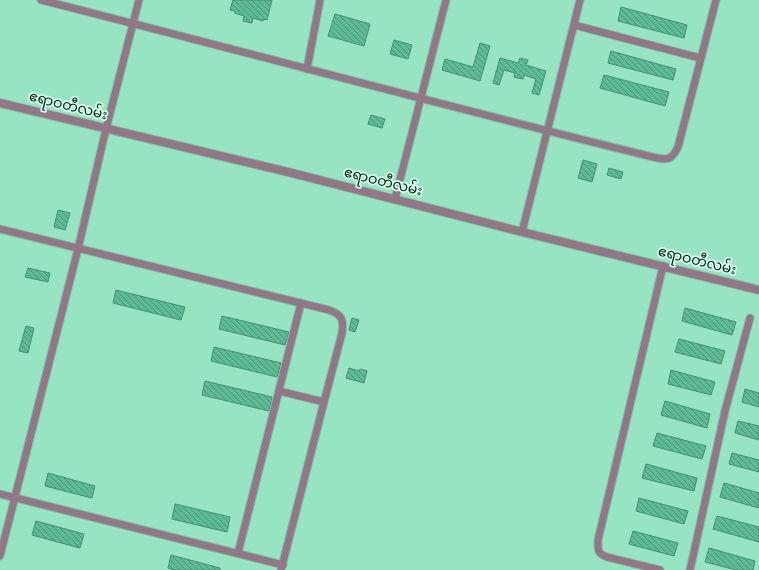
<svg xmlns="http://www.w3.org/2000/svg" width="759" height="570" font-family="'Source Sans 3','Noto Sans Myanmar',sans-serif">
  <defs>
    <pattern id="building-back-hatch" width="6" height="6" patternUnits="userSpaceOnUse"><rect width="6" height="6" fill="#5ebb95"/><path d="M-1 5l2 2M0 0l6 6M5-1l2 2" fill="none" stroke="#4b9879"/></pattern>
  </defs>
  <rect width="100%" height="100%" fill="#96e4c2"/>
  <!-- building -->
  <g fill="url(#building-back-hatch)" stroke="#419071">
    <path d="M233 0H272L267 20 263 19V21L253 18 252 23 243 21 244 16 235 13V11L230 10Z"/>
    <path d="M621 7 687 25 684 38 618 21Z"/>
    <path d="M335 14 370 24 364 46 328 36Z"/>
    <path d="M394 40 412 45 408 59 390 54Z"/>
    <path d="M480 43 490 46 480 81 442 70 445 59 473 67Z"/>
    <path d="M611 51 676 69 673 80 608 63Z"/>
    <path d="M500 58 518 63 520 58 528 60 526 65 546 71 539 95 532 93 536 79 524 75 523 79 514 77 515 73 504 70 499 85 493 83Z"/>
    <path d="M604 75 669 92 665 106 600 88Z"/>
    <path d="M371 115 385 119 382 128 368 124Z"/>
    <path d="M583 160 597 164 592 182 578 178Z"/>
    <path d="M609 168 623 172 621 179 607 175Z"/>
    <path d="M58 210 70 213 65 230 54 227Z"/>
    <path d="M28 268 50 273 48 282 25 277Z"/>
    <path d="M116 290 185 307 181 320 113 303Z"/>
    <path d="M685 308 736 322 732 335 682 321Z"/>
    <path d="M222 316 289 332 285 345 219 329Z"/>
    <path d="M352 318 359 320 355 332 349 330Z"/>
    <path d="M26 326 34 328 28 353 19 351Z"/>
    <path d="M679 339 725 351 721 364 675 352Z"/>
    <path d="M214 347 281 363 277 377 211 361Z"/>
    <path d="M349 368 359 371 360 369 367 371 364 383 346 378Z"/>
    <path d="M671 370 715 382 711 395 668 384Z"/>
    <path d="M205 381 272 397 269 411 202 395Z"/>
    <path d="M745 389 759 393V407L742 402Z"/>
    <path d="M665 401 710 414 707 428 661 415Z"/>
    <path d="M738 421 759 426V440L735 433Z"/>
    <path d="M657 433 706 446 702 459 653 446Z"/>
    <path d="M732 453 759 460V472L729 464Z"/>
    <path d="M646 464 697 478 694 491 642 478Z"/>
    <path d="M48 473 95 486 92 498 45 486Z"/>
    <path d="M724 483 759 493V508L720 497Z"/>
    <path d="M639 498 688 511 684 524 636 511Z"/>
    <path d="M175 504 230 517 227 532 172 519Z"/>
    <path d="M717 516 759 527V542L713 529Z"/>
    <path d="M36 521 84 534 80 548 32 535Z"/>
    <path d="M633 531 678 543 674 556 629 544Z"/>
    <path d="M709 548 755 561 753 570H736L705 562Z"/>
    <path d="M171 555 220 568V570H174L168 568Z"/>
  </g>
  <g fill="none" stroke-linecap="round" stroke-linejoin="round">
    <!-- minor casing -->
    <g stroke="#7bc1a3" stroke-width="9">
      <g id="minor">
        <path d="M41 0C247 52 451 108 657 158 669 160 672 159 678 147L716 0"/>
        <path d="M574 25 700 58"/>
        <path d="M307 69 320 0"/>
        <path d="M395 199 446 0"/>
        <path d="M0 229 329 310C342 315 344 319 342 333L324 402 281 570"/>
        <path d="M522 232 580 0"/>
        <path d="M279 391 324 402"/>
        <path d="M0 494 283 565"/>
        <path d="M238 553 301 303"/>
        <path d="M0 556 78 249 106 129 139 0"/>
        <path d="M660 570 607 557C597 553 598 550 598 540L663 266"/>
        <path d="M690 570 725 411 750 318"/>
      </g>
    </g>
    <!-- tertiary casing -->
    <g stroke="#7bc1a3" stroke-width="10">
      <path id="tertiary" d="M0 103 288 172 522 232 759 290"/>
    </g>
    <!-- minor -->
    <use href="#minor" stroke="#937786" stroke-width="7"/>
    <!-- tertiary -->
    <use href="#tertiary" stroke="#937786" stroke-width="8"/>
  </g>
  <g text-anchor="middle" dominant-baseline="central" stroke-width="3.5" stroke-linejoin="round" paint-order="stroke">
    <!-- street labels -->
    <g font-size="14" fill="#022418" stroke="#d6fcea">
      <text transform="translate(68 106) rotate(14)">ဧရာဝတီလမ်း</text>
      <text transform="translate(383 182) rotate(14)">ဧရာဝတီလမ်း</text>
      <text transform="translate(697 261) rotate(14)">ဧရာဝတီလမ်း</text>
    </g>
  </g>
</svg>
